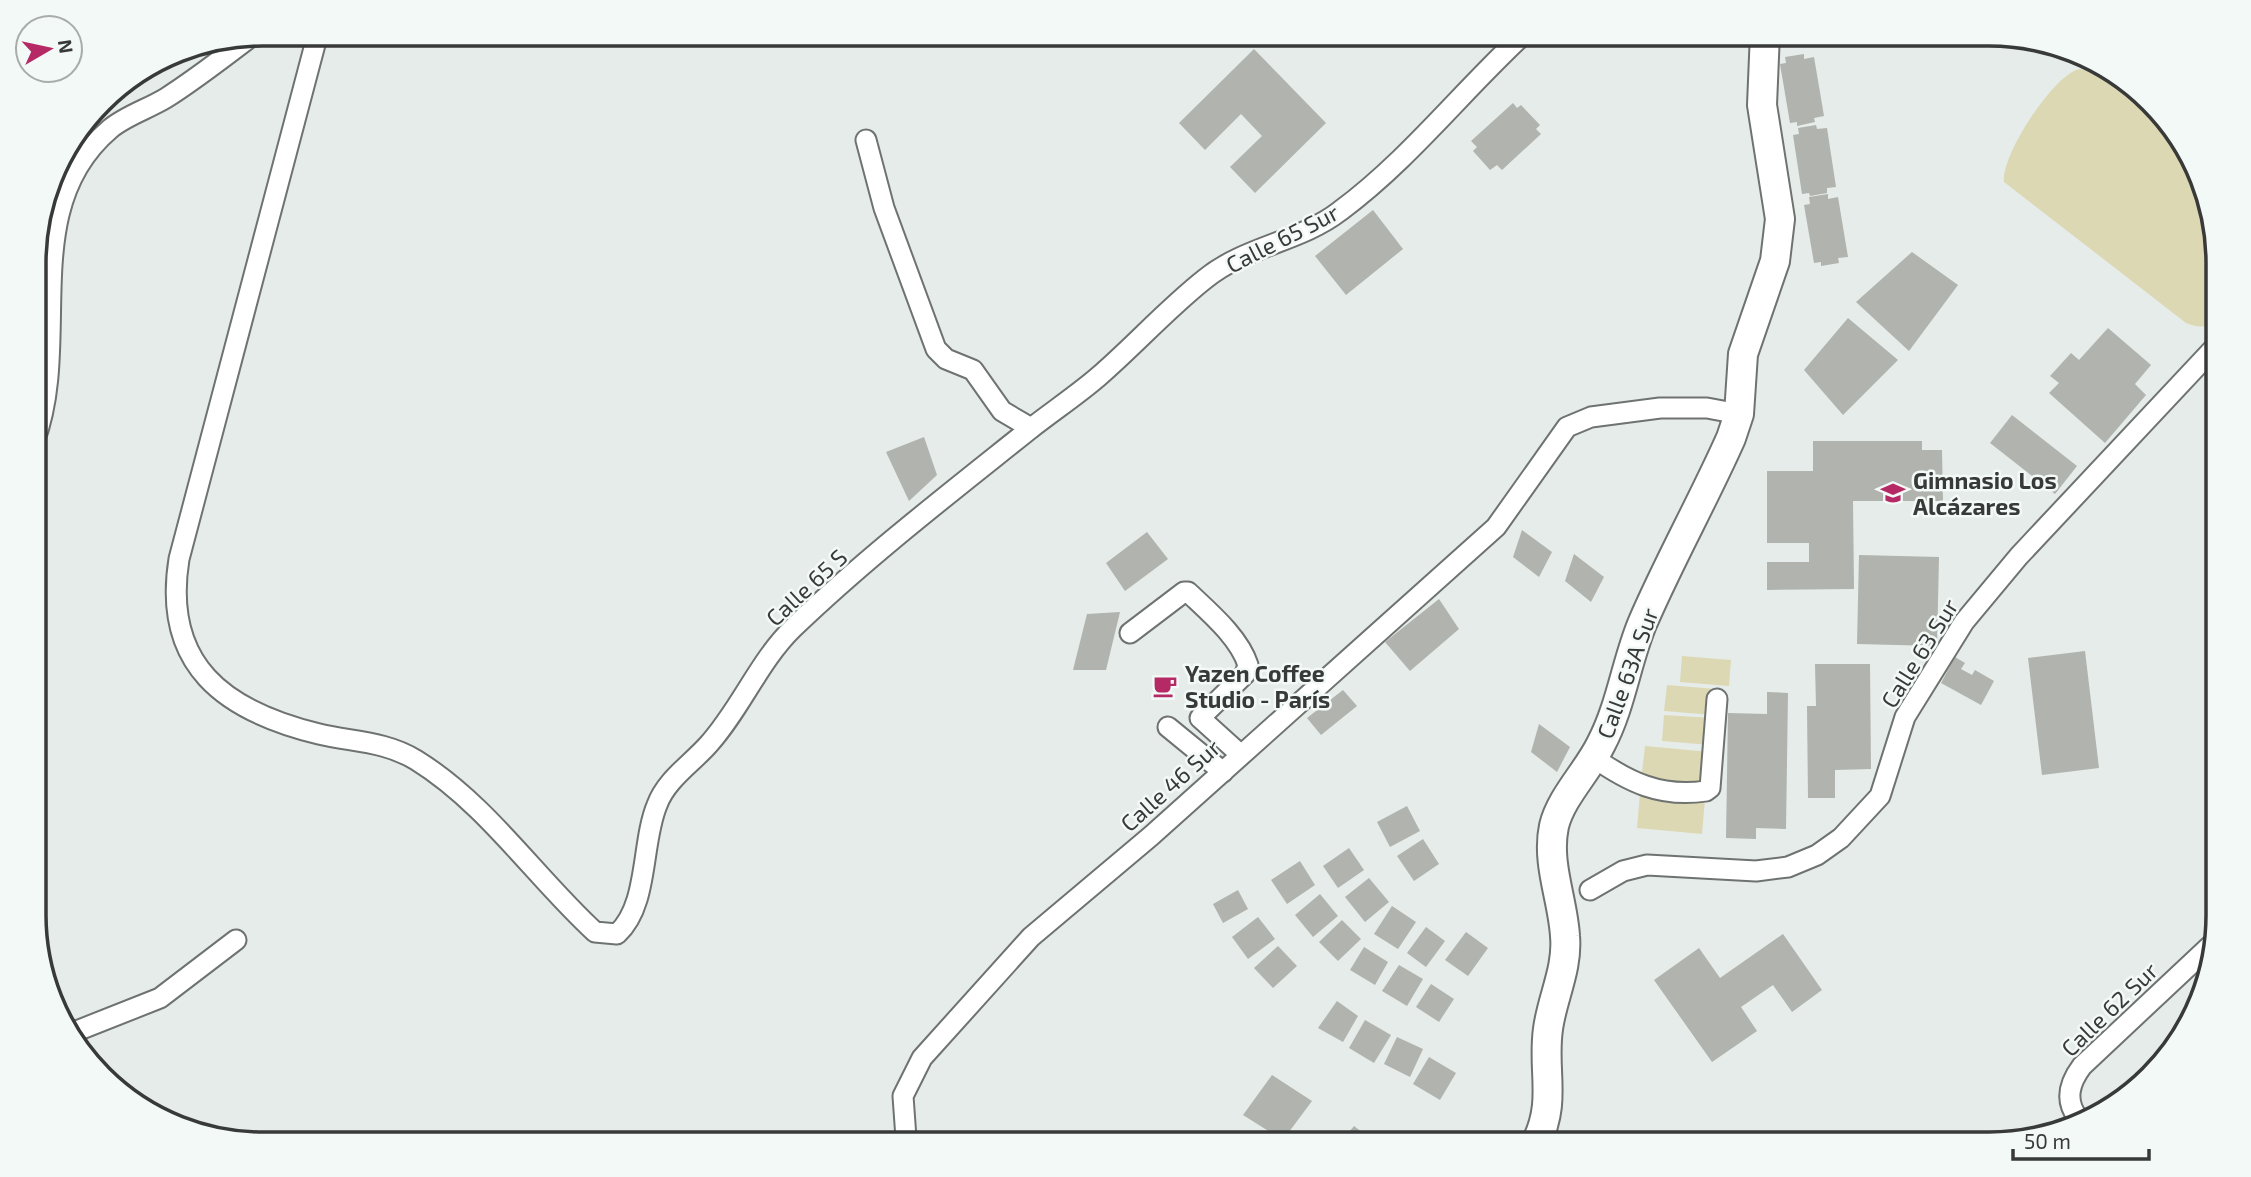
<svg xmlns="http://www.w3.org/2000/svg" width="2251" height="1177" font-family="'Exo 2',sans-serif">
  <rect width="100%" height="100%" fill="#e6ece9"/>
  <!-- green -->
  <g fill="#ddd8b4">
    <path d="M2080 69 2101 75 2182 145 2216 233V321C2205 328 2198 328 2186 323L2004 182C2000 157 2054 73 2080 69Z"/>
    <path d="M1682 656 1731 660 1729 686 1680 682Z"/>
    <path d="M1667 685 1716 689 1713 715 1664 711Z"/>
    <path d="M1664 715 1713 718 1711 745 1662 741Z"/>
    <path d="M1645 746 1710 752 1707 787 1641 781Z"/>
    <path d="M1640 793 1705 799 1702 834 1637 828Z"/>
  </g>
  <!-- building -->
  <g fill="#b0b3ae">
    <path d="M1254 49 1326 123 1255 193 1230 167 1262 136 1241 114 1205 150 1179 123Z"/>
    <path d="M1804 54V59L1814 57 1824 116 1814 118 1815 122 1797 126V122L1790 123 1780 64 1786 63 1785 57Z"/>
    <path d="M1513 103 1517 108 1521 105 1540 125 1536 129 1541 134 1502 170 1497 165 1490 170 1473 151 1477 147 1471 141Z"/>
    <path d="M1816 125 1817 129 1827 128 1836 187 1827 188V193L1810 196 1809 193 1802 194 1793 135 1799 134 1798 128Z"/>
    <path d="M1828 194V199L1838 197 1848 257 1838 258 1839 263 1821 266V262L1814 263 1804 205 1810 204 1809 197Z"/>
    <path d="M1373 210 1403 249 1346 295 1315 256Z"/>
    <path d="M1912 252 1958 285 1909 351 1856 302Z"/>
    <path d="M1848 318 1898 360 1843 415 1804 370Z"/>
    <path d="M2108 328 2151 365 2135 384 2146 395 2105 443 2049 393 2059 383 2050 376 2071 353 2079 360Z"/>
    <path d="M2012 415 2077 466 2055 494 1990 443Z"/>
    <path d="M924 437 937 475 909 501 886 452Z"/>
    <path d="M1813 441H1922V450H1942L1943 501H1853L1854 589 1767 590V562H1809V543H1767V471H1813Z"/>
    <path d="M1522 530 1552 552 1539 577 1513 557Z"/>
    <path d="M1147 532 1168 559 1125 591 1106 563Z"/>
    <path d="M1574 554 1604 577 1591 602 1565 581Z"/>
    <path d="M1859 555 1939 557 1937 646 1857 644Z"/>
    <path d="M1439 599 1459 629 1410 671 1385 642Z"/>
    <path d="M1120 612 1106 670H1073L1087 614Z"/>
    <path d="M2085 651 2099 768 2042 775 2028 658Z"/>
    <path d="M1955 657 1965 663 1961 669 1972 675 1975 670 1994 681 1981 705 1941 683Z"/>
    <path d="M1815 664H1870L1871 769 1835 770V798H1808L1807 706H1816Z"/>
    <path d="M1343 690 1357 706 1321 735 1307 718Z"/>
    <path d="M1767 692 1788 693 1786 829 1756 828V839L1726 838 1728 713 1767 714Z"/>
    <path d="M1539 724 1570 747 1557 772 1531 752Z"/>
    <path d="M1407 806 1420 831 1390 847 1377 822Z"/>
    <path d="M1423 839 1439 864 1414 881 1397 856Z"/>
    <path d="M1349 848 1364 870 1338 888 1323 866Z"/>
    <path d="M1300 861 1315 885 1287 904 1271 880Z"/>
    <path d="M1369 878 1389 902 1365 922 1345 897Z"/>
    <path d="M1238 890 1248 909 1223 923 1213 904Z"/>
    <path d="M1320 894 1338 916 1313 937 1295 915Z"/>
    <path d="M1392 906 1416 922 1398 949 1374 934Z"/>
    <path d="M1258 917 1275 939 1248 959 1232 937Z"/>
    <path d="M1342 920 1361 939 1338 961 1319 942Z"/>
    <path d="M1426 927 1445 941 1426 967 1407 953Z"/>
    <path d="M1466 932 1488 948 1468 976 1445 960Z"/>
    <path d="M1783 934 1822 990 1792 1012 1773 985 1741 1007 1757 1031 1712 1062 1654 980 1699 948 1720 978Z"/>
    <path d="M1278 946 1297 966 1273 988 1254 968Z"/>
    <path d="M1364 947 1388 962 1375 985 1350 970Z"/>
    <path d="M1399 965 1423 979 1407 1006 1382 991Z"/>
    <path d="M1431 984 1454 999 1439 1022 1416 1007Z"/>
    <path d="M1337 1001 1358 1016 1343 1042 1318 1028Z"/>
    <path d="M1365 1020 1391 1035 1374 1063 1349 1048Z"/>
    <path d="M1397 1037 1423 1049 1410 1077 1384 1064Z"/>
    <path d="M1429 1057 1456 1073 1440 1100 1413 1084Z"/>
    <path d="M1272 1075 1312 1101 1283 1140 1243 1115Z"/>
    <path d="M1354 1126 1376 1143H1340Z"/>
  </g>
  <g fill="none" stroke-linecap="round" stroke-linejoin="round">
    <!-- street casing -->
    <g stroke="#6e7370" stroke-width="23">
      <g id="street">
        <path d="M318 33 179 559C162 665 224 711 319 734 352 742 385 741 416 760 487 804 535 877 595 932L617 934C649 905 641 843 657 805 666 780 691 764 708 745 740 710 759 661 793 628 867 557 950 493 1030 429 1053 411 1077 395 1098 377 1135 345 1167 309 1205 279 1245 246 1300 242 1340 211 1409 160 1462 91 1525 33"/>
        <path d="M866 140 884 208 936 349 946 359 973 370 1002 411 1031 428"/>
        <path d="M34 442C73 340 16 209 110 129 125 116 148 109 166 98 196 79 224 57 253 35"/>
        <path d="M1130 633 1184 592H1188C1209 612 1239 637 1248 665L1245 674 1200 718 1241 755"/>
        <path d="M1168 727 1223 772"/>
        <path d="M1593 757C1628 782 1661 798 1706 791L1710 788 1717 699"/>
        <path d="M1590 890 1623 871 1647 865 1756 871 1788 867 1817 855 1841 838 1880 796 1905 717 1964 622 2019 556 2216 346"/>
        <path d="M69 1034 160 998 236 940"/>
        <path d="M2078 1118C2064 1100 2070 1082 2082 1066L2210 946"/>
        <path d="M913 1144 906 1138 903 1096 922 1058 1031 937 1151 836 1496 527 1567 427 1591 417 1660 408H1707L1739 414"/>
      </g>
    </g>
    <!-- secondary casing -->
    <g stroke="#6e7370" stroke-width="32">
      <path id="secondary" d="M1536 1143C1557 1101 1542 1071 1548 1029 1552 998 1568 969 1565 936 1563 900 1546 863 1554 826 1561 797 1588 771 1601 744 1621 706 1626 663 1642 624 1669 561 1703 501 1731 438L1739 414 1743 354 1775 261 1780 219 1762 105 1765 33"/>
    </g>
    <!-- street -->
    <use href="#street" stroke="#fff" stroke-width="19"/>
    <!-- secondary -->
    <use href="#secondary" stroke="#fff" stroke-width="28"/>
  </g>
  <!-- icons -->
  <defs>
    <g id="school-bare" transform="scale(1.89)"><path d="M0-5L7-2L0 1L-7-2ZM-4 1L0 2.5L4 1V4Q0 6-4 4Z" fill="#b52a65" stroke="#f3f9f6" stroke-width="2.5" paint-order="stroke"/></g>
    <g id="cafe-bare" transform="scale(1.89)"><path d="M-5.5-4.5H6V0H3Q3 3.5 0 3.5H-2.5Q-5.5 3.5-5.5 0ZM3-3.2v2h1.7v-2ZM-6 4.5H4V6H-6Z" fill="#b52a65" stroke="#f3f9f6" stroke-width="2.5" paint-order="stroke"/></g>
  </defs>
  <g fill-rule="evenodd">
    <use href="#school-bare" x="1893" y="493"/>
    <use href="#cafe-bare" x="1165" y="686"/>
  </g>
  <g text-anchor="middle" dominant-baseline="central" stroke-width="5" stroke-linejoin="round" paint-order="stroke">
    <!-- street labels -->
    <g font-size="23" fill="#383a39" stroke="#f3f9f6">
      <text transform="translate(1282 238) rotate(-27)">Calle 65 Sur</text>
      <text transform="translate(806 587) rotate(-43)">Calle 65 S</text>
      <text transform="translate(1919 653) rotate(-58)">Calle 63 Sur</text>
      <text transform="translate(1627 673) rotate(-70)">Calle 63A Sur</text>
      <text transform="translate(1170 785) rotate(-42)">Calle 46 Sur</text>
      <text transform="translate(2109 1009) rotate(-44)">Calle 62 Sur</text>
    </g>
    <!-- poi labels -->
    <g font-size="23" font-weight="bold" fill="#383a39" stroke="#f3f9f6" text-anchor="start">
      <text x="1913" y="480">Gimnasio Los<tspan x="1913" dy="26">Alcázares</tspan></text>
      <text x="1185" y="673">Yazen Coffee<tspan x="1185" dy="26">Studio - París</tspan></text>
    </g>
  </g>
  <!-- crop -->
  <path d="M0 0H2251V1177H0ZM263 46H1989A217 217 0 0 1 2206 263V915A217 217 0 0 1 1989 1132H263A217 217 0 0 1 46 915V263A217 217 0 0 1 263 46Z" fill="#f3f9f6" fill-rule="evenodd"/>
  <path fill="none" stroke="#383a39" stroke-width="3.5" d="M263 46H1989A217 217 0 0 1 2206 263V915A217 217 0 0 1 1989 1132H263A217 217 0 0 1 46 915V263A217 217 0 0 1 263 46Z"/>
  <!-- north arrow -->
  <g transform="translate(49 49) rotate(81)"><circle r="33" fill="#f3f9f6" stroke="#a8adaa" stroke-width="2"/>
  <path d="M0-5L12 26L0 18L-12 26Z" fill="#b52a65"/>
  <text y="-10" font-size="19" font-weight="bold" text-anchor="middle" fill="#383a39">N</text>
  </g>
  <!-- scale -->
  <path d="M2013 1149v10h136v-10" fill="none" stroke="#383a39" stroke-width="3.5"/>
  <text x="2024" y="1149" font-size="21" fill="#383a39" stroke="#f3f9f6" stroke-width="5" paint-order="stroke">50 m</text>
</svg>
